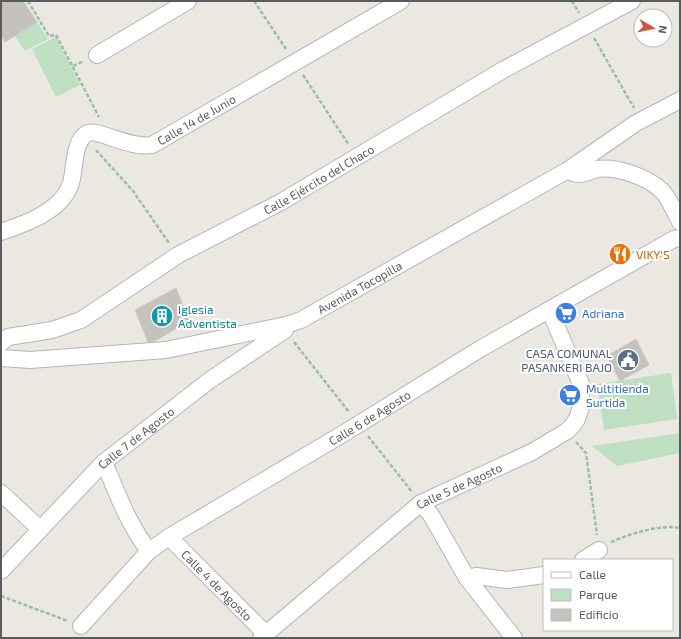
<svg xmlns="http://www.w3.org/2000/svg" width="681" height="639" font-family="'Exo 2',sans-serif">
  <rect width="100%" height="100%" fill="#eae8e0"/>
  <!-- green -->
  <g fill="#bfdfc2">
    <path d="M37 22 48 39 25 51 15 36Z"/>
    <path d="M56 37 80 85 56 97 32 49Z"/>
    <path d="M671 373 677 419 604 430 597 384Z"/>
    <path d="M680 433V453L617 466 592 446Z"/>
  </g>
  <!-- building -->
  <g fill="#c5c2bd" stroke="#cecac0">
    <path d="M1 1H23L37 22 5 42 1 35Z"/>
    <path d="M176 288 189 321 155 341 148 342 135 310Z"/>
    <path d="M636 339 649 365 620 381 607 356Z"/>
  </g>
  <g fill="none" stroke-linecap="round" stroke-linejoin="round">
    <!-- minor casing -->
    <g stroke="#b3b5b9" stroke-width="18">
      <g id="minor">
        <path d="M97 55 188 1"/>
        <path d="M568 170C578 178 587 172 597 169 617 166 647 177 661 190 669 197 675 213 680 222"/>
        <path id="s1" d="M1 232C21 225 45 217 60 201 64 197 69 189 71 183 75 170 73 139 88 133 98 129 131 149 152 145L401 1"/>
        <path id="s2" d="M1 343 8 337 52 330 81 320 178 255 281 202 503 70 632 1"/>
        <path id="s3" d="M1 358 30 360 166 350 286 325 301 320 568 170 636 123 680 100"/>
        <path d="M104 462C117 493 128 524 149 551"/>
        <path d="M1 493 40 529"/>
        <path d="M421 503 431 515 467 578 514 638"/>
        <path id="s4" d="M169 537 265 633"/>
        <path d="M583 560 599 550"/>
        <path id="s5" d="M1 571 104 462 210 380 285 330 286 326"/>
        <path d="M467 578 476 576 507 580 544 575"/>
        <path id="s6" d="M81 626 149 551 169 537 346 432 480 349 674 239 680 238"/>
        <path id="s7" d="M261 638 421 503 532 452 567 431 572 426 577 419 581 407V384L550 311"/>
      </g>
    </g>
    <!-- path -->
    <g stroke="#9abfa7" stroke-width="2.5" stroke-dasharray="4 2" stroke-linecap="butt">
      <path d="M28 1 49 36 56 35 99 117"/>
      <path d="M254 1 286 49"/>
      <path d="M572 1 579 13"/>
      <path d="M594 38 634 108"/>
      <path d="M73 66 84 61"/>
      <path d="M303 75 349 145"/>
      <path d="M96 150 133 191 169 243"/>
      <path d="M294 342 349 412"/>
      <path d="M368 436 412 492"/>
      <path d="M576 442 586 453 597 535"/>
      <path d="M611 542C629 534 661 524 680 528"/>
      <path d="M1 596 68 621"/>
    </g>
    <!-- minor -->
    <use href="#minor" stroke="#fff" stroke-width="16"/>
  </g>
  <!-- icons -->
  <defs>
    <g id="restaurant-disc" transform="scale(1.15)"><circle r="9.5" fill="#e8710a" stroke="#fff"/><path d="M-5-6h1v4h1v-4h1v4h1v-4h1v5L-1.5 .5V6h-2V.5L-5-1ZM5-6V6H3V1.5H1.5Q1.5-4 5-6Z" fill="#fff"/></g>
    <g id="supermarket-disc" transform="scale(1.15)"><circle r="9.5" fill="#3f7fe0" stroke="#fff"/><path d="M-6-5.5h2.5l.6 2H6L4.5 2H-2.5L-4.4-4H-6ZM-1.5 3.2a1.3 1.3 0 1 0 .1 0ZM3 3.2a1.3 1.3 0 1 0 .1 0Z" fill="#fff"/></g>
    <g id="building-disc" transform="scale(1.15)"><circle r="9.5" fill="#0f9aa8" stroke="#fff"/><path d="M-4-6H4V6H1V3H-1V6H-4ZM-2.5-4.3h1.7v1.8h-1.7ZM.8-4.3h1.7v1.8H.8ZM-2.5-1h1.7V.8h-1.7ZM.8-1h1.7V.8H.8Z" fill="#fff"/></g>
    <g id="civic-disc" transform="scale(1.15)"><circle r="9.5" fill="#5c6f8a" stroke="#fff"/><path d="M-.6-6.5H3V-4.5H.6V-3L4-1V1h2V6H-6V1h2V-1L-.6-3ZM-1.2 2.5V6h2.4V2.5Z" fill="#fff"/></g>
  </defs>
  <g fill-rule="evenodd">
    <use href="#restaurant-disc" x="620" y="254"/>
    <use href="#supermarket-disc" x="566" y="313"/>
    <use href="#building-disc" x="162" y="316"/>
    <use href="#civic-disc" x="628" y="360"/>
    <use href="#supermarket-disc" x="570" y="395"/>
  </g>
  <g text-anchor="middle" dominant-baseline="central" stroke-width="4" stroke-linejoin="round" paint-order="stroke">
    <!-- street labels -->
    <g font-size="12" fill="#595b5f" stroke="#fff">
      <text stroke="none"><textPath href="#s1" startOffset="260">Calle 14 de Junio</textPath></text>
      <text stroke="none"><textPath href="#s2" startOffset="361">Calle Ejército del Chaco</textPath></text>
      <text stroke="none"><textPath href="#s3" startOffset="371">Avenida Tocopilla</textPath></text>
      <text stroke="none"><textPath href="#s6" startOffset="359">Calle 6 de Agosto</textPath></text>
      <text stroke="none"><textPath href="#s5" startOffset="190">Calle 7 de Agosto</textPath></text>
      <text stroke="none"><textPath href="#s7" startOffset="251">Calle 5 de Agosto</textPath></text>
      <text stroke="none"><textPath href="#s4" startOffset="68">Calle 4 de Agosto</textPath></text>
    </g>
    <!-- food labels -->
    <g font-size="12" fill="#c56008" stroke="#fff" text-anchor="start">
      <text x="636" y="254">VIKY'S</text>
    </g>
    <!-- culture labels -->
    <g font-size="12" fill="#0d838f" stroke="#fff" text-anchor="start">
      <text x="178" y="309">Iglesia<tspan x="178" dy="14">Adventista</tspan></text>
    </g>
    <!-- shop labels -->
    <g font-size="12" fill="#366cbe" stroke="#fff" text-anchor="start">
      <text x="582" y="313">Adriana</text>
      <text x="586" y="388">Multitienda<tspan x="586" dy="14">Surtida</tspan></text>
    </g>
    <!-- service labels -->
    <g font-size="12" fill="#4e5e75" stroke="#fff" text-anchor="end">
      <text x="612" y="353">CASA COMUNAL<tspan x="612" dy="14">PASANKERI BAJO</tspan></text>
    </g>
  </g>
  <!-- border -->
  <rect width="681" height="639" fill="none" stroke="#595b5f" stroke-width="4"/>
  <!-- legend -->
  <rect x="543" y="559" width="130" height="72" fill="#ffffff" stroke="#bdbdbf"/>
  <rect x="551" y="572" width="20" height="6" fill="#ffffff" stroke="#bdbdbf"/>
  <text x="579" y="579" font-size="12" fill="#595b5f">Calle</text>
  <rect x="551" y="589" width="20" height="12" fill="#bfdfc2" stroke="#bdbdbf"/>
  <text x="579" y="599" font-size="12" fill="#595b5f">Parque</text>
  <rect x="551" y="609" width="20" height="12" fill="#c5c2bd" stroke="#bdbdbf"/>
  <text x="579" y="619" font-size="12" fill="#595b5f">Edificio</text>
  <!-- north arrow -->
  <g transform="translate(653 28) rotate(99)"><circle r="19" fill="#ffffff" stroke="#bdbdbf"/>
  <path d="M0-3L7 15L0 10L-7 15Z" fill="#d1553f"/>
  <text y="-6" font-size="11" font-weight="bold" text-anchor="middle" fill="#595b5f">N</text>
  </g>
</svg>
